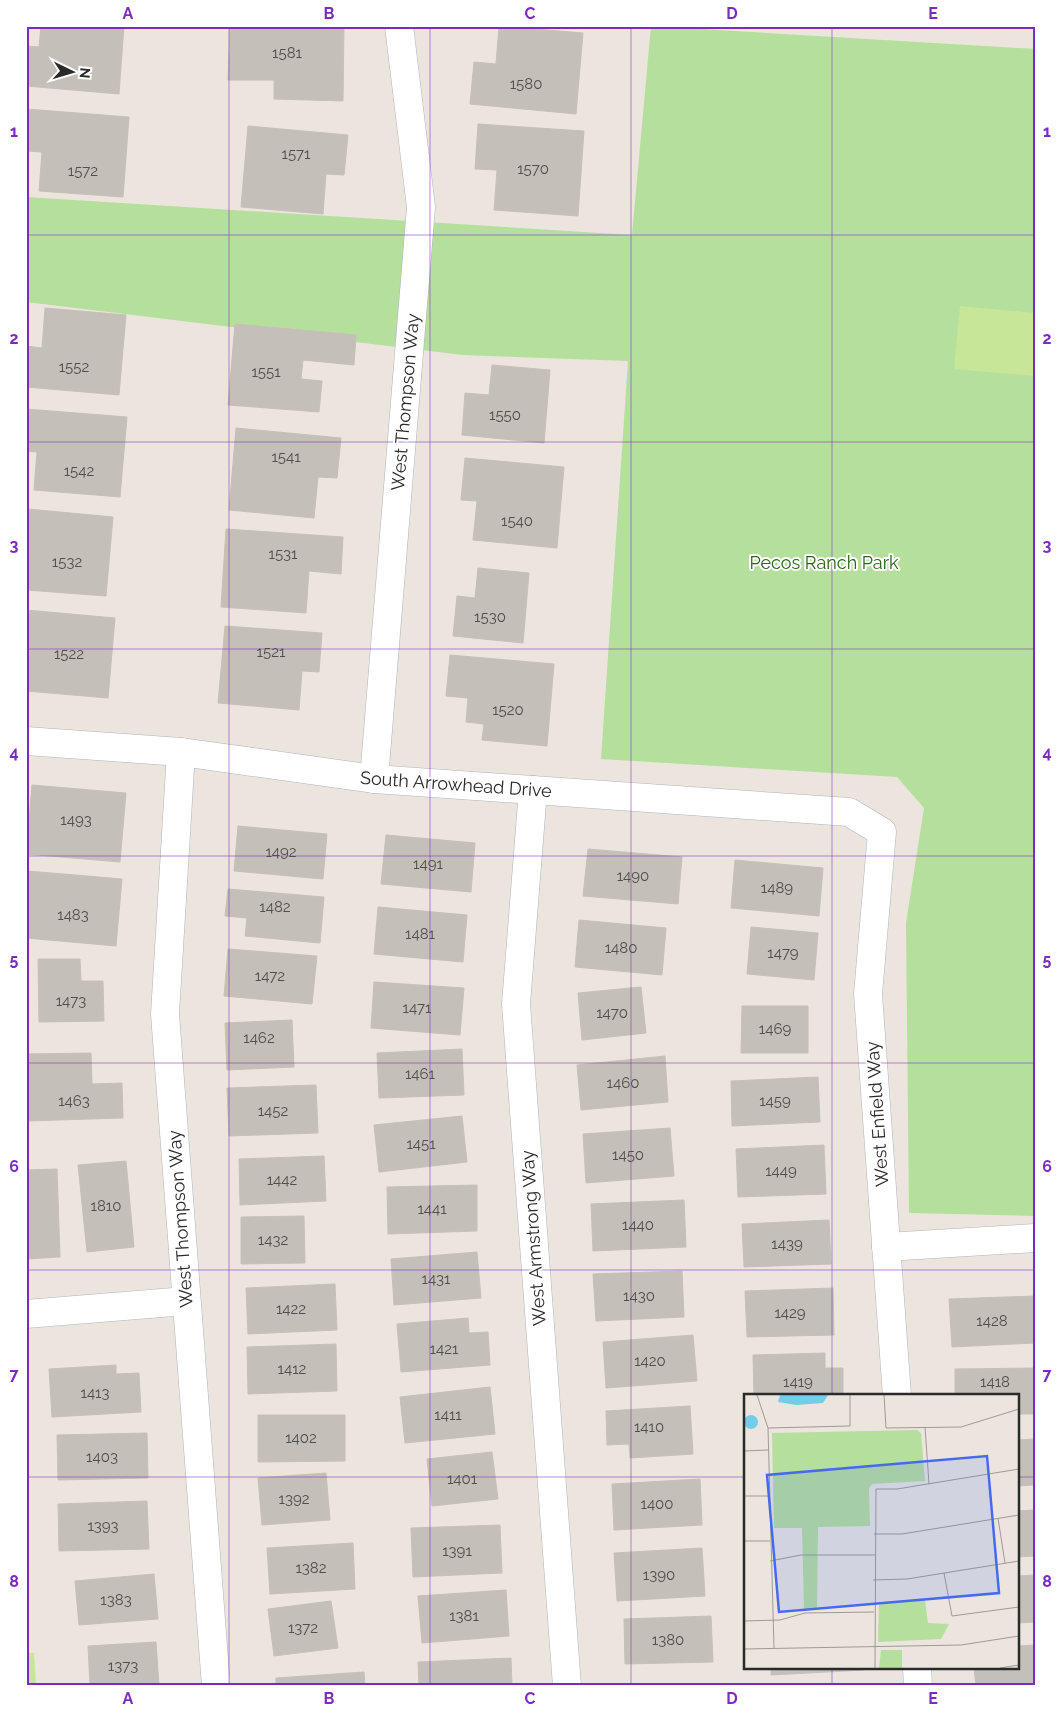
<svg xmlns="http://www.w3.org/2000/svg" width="1061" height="1712" font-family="Raleway,sans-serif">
  <rect width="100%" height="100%" fill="#ebe5dd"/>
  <!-- green -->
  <path fill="#b5df9c" d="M651 26 1035 49V1216L909 1213 906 923 924 808 897 777 601 759 628 361 463 355 26 302V197L632 235Z"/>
  <!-- pitch -->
  <g fill="#c7e698">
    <path d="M960 306 1035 313V376L954 369Z"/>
    <path d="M26 1653H34L36 1686H26Z"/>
  </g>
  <!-- building -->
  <g fill="#c4bfb8" stroke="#c6c0b7">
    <path d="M41 26H124L119 94 26 86V46L39 47Z"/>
    <path d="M230 26H344L343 101 274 99V80H228Z"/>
    <path d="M499 26 583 33 576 114 470 104 474 62 496 64Z"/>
    <path d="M26 109 129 117 123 197 39 191 42 152 26 151Z"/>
    <path d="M478 124 584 131 578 216 494 210 497 170 475 169Z"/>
    <path d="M248 126 348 135 344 175 326 174 323 214 241 207Z"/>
    <path d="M45 308 126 315 119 395 26 387V346L42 348Z"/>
    <path d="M235 324 356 335 354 365 303 360 301 379 322 381 319 412 228 405Z"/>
    <path d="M492 365 550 370 544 443 462 435 465 393 489 395Z"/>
    <path d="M26 409 127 417 120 497 34 490 37 452 26 451Z"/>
    <path d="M236 428 341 438 337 478 318 477 314 518 229 510Z"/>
    <path d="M465 458 564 467 557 548 473 540 477 501 461 500Z"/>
    <path d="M28 509 113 517 106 596 26 590Z"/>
    <path d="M226 529 343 537 341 574 309 571 306 613 221 607Z"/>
    <path d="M478 568 529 573 523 643 453 636 457 596 475 598Z"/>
    <path d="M26 610 115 618 108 698 26 691Z"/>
    <path d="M225 626 322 633 319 672 302 671 299 710 218 703Z"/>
    <path d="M450 655 554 664 547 746 482 740 484 724 466 722 468 698 446 696Z"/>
    <path d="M32 785 126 793 120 862 26 854Z"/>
    <path d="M238 826 327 834 323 879 234 871Z"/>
    <path d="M386 835 475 843 471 892 381 884Z"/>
    <path d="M588 849 682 857 678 904 583 896Z"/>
    <path d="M735 860 823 868 819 916 731 908Z"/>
    <path d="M28 871 122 879 116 946 26 938Z"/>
    <path d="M228 889 324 897 320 943 245 936 247 918 225 916Z"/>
    <path d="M378 907 467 915 463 962 374 954Z"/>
    <path d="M579 920 666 928 662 975 575 967Z"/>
    <path d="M751 927 818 933 814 980 747 974Z"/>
    <path d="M228 949 317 956 312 1004 224 996Z"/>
    <path d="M38 959H80L81 981H103L104 1021 39 1022Z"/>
    <path d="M374 982 464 988 460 1035 371 1028Z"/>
    <path d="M641 987 646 1033 582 1040 578 993Z"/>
    <path d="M742 1006H808V1053H741Z"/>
    <path d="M292 1020 294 1067 227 1070 225 1023Z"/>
    <path d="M462 1049 464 1095 379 1098 377 1053Z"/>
    <path d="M91 1053 92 1084 122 1083 123 1118 26 1121V1054Z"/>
    <path d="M665 1056 668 1102 581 1110 577 1065Z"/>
    <path d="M818 1077 820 1122 732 1126 731 1081Z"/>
    <path d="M316 1085 318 1133 229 1136 227 1088Z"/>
    <path d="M462 1116 467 1162 379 1172 374 1125Z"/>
    <path d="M670 1128 674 1176 586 1183 583 1134Z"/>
    <path d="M824 1145 826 1194 738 1197 736 1149Z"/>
    <path d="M324 1156 326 1201 240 1205 239 1159Z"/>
    <path d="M126 1161 134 1247 87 1252 78 1165Z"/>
    <path d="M57 1169 60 1257 26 1259V1170Z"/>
    <path d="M477 1185V1231L388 1234 387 1187Z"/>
    <path d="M684 1200 686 1247 593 1251 591 1204Z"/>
    <path d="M304 1216 305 1263 241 1264V1217Z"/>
    <path d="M829 1220 831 1264 744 1267 742 1224Z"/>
    <path d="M477 1252 481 1298 394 1305 391 1259Z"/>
    <path d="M682 1271 684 1317 596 1321 593 1274Z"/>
    <path d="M335 1284 337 1330 248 1334 246 1288Z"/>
    <path d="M833 1288 834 1335 747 1337 745 1291Z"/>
    <path d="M1035 1296V1343L952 1347 949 1299Z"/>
    <path d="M468 1318 469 1333 488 1332 490 1365 401 1372 397 1324Z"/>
    <path d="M693 1335 697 1381 606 1388 603 1342Z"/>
    <path d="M336 1344 337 1391 248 1394 247 1347Z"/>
    <path d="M825 1353V1368H843V1396H754L753 1355Z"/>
    <path d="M116 1365V1374L139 1373 141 1412 52 1417 49 1369Z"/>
    <path d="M1035 1368V1414H1017V1396H955V1369Z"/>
    <path d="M490 1387 495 1434 405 1443 400 1397Z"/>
    <path d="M690 1406 693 1454 630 1458 629 1444 607 1445 606 1411Z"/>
    <path d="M258 1415H345V1461L258 1462Z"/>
    <path d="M147 1433 148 1478 58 1480 57 1435Z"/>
    <path d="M1035 1439V1485L1017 1486V1440Z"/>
    <path d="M492 1452 498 1499 432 1506 427 1459Z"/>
    <path d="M326 1473 330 1520 262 1525 258 1478Z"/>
    <path d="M700 1479 702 1525 614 1530 612 1484Z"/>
    <path d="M147 1501 149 1549 59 1551 58 1504Z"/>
    <path d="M1035 1510V1556L1017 1557V1511Z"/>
    <path d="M500 1525 502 1573 413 1577 411 1528Z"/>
    <path d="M353 1543 355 1589 270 1594 267 1548Z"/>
    <path d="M702 1548 705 1596 617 1601 614 1553Z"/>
    <path d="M154 1574 158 1619 79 1625 75 1581Z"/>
    <path d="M1035 1575V1622L1017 1623V1576Z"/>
    <path d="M506 1590 509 1636 422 1643 418 1596Z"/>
    <path d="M331 1601 338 1648 274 1656 268 1609Z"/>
    <path d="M711 1616 713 1662 625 1664 624 1619Z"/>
    <path d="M156 1642 159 1686H90L88 1646Z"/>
    <path d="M1035 1645V1686H976L974 1668H1017V1646Z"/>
    <path d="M511 1658 512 1686H419L418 1662Z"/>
    <path d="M771 1668H864V1670L771 1675Z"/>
    <path d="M364 1672 365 1686H276V1678Z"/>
  </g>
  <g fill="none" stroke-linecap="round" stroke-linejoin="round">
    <!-- street casing -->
    <g stroke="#b0b3bd" stroke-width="29">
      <g id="street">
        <path d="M26 741 181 752 374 779 849 812 882 832 868 994 897 1396"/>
        <path d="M181 752 165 1014 216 1686"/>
        <path d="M374 779 421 207 399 26"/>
        <path d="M533 790 516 1004 567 1686"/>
        <path d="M886 1247 1035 1238"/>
        <path d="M26 1314 186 1301"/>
        <path d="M917 1668 918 1686"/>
      </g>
    </g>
    <!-- street -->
    <use href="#street" stroke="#fff" stroke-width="28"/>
  </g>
  <!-- grid -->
  <path fill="none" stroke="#7b2cbf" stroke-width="1" stroke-opacity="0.55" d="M229 26V1686M430 26V1686M631 26V1686M832 26V1396M26 235H1035M26 442H1035M26 649H1035M26 856H1035M26 1063H1035M26 1270H1035M26 1477H745M1017 1477H1035M832 1668V1686"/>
  <g text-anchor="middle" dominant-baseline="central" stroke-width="4" stroke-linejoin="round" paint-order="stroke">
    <!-- number labels -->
    <g font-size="15" fill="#504f4e">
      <text x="287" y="53">1581</text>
      <text x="526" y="84">1580</text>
      <text x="296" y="154">1571</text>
      <text x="533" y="169">1570</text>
      <text x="83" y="171">1572</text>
      <text x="74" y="367">1552</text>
      <text x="266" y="372">1551</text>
      <text x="505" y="415">1550</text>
      <text x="286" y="457">1541</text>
      <text x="79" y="471">1542</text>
      <text x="517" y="521">1540</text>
      <text x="283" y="554">1531</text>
      <text x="67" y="562">1532</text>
      <text x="490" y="617">1530</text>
      <text x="271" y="652">1521</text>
      <text x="69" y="654">1522</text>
      <text x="508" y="710">1520</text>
      <text x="76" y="820">1493</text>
      <text x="281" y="852">1492</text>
      <text x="428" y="864">1491</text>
      <text x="633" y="876">1490</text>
      <text x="777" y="888">1489</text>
      <text x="275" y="907">1482</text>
      <text x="73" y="915">1483</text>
      <text x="420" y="934">1481</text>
      <text x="621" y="948">1480</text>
      <text x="783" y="953">1479</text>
      <text x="270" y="976">1472</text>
      <text x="71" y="1001">1473</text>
      <text x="417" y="1008">1471</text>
      <text x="612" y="1013">1470</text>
      <text x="775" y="1029">1469</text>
      <text x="259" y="1038">1462</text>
      <text x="420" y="1074">1461</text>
      <text x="623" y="1083">1460</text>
      <text x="74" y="1101">1463</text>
      <text x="775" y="1101">1459</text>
      <text x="273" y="1111">1452</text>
      <text x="421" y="1144">1451</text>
      <text x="628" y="1155">1450</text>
      <text x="781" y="1171">1449</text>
      <text x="282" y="1180">1442</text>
      <text x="106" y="1206">1810</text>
      <text x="432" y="1209">1441</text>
      <text x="638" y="1225">1440</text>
      <text x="273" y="1240">1432</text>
      <text x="787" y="1244">1439</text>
      <text x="436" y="1279">1431</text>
      <text x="639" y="1296">1430</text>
      <text x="291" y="1309">1422</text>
      <text x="790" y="1313">1429</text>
      <text x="992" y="1321">1428</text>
      <text x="444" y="1349">1421</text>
      <text x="650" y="1361">1420</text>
      <text x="292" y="1369">1412</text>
      <text x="798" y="1382">1419</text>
      <text x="995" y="1382">1418</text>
      <text x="95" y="1393">1413</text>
      <text x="448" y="1415">1411</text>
      <text x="649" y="1427">1410</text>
      <text x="301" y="1438">1402</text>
      <text x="102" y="1457">1403</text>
      <text x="462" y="1479">1401</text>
      <text x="294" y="1499">1392</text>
      <text x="657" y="1504">1400</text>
      <text x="103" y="1526">1393</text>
      <text x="457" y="1551">1391</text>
      <text x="311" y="1568">1382</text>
      <text x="659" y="1575">1390</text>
      <text x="116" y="1600">1383</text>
      <text x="464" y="1616">1381</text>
      <text x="303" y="1628">1372</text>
      <text x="668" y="1640">1380</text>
      <text x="123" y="1666">1373</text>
    </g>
    <!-- street labels -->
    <g font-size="18" fill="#2a2a2a" stroke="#fff">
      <text transform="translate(405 402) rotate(-85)">West Thompson Way</text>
      <text transform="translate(456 784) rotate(4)">South Arrowhead Drive</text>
      <text transform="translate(877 1114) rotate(-94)">West Enfield Way</text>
      <text transform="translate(180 1219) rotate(-94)">West Thompson Way</text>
      <text transform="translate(533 1238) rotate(-94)">West Armstrong Way</text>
    </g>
    <!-- park labels -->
    <g font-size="18" fill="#2e631e" stroke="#fff">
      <text x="824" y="562">Pecos Ranch Park</text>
    </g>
  </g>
  <!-- overview -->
  <g transform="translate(744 1394)">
    <rect width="275" height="275" fill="#ebe5dd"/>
    <path d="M173 36 177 39 181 87 128 90 125 94 126 132 74 133 73 215H60L58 134H30L28 39ZM181 206 184 229 205 230 197 245 134 248 135 209ZM137 256H158V274H135Z" fill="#b5df9c"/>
    <path d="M36 1H84L79 9 52 11 34 8ZM0 28a7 7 0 1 1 14 0a7 7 0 1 1-14 0Z" fill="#75cce8"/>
    <path fill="none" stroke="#9e9a95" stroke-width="1" d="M13 1 24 34 30 254M140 1 142 34 217 33 275 15M181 33 185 90M24 34 106 32V1M0 57 24 56M0 102H26M254 124 261 169M130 140H158L275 121M0 147H26M26 167 57 161H131M200 179 208 222 275 213M129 186 163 185 275 167M0 227 36 226 61 219 130 218M0 255 217 251 275 242M131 274 132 95H153L275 75M256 274 275 271"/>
    <path fill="#466aef" fill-opacity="0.15" stroke="#466aef" stroke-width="2.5" d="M243 62 255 199 35 218 23 81Z"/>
    <rect width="275" height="275" fill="none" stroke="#2a2a2a" stroke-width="2.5"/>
  </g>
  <!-- border -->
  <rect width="1061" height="1712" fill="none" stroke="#ffffff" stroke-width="55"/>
  <!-- north arrow -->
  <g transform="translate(72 72) rotate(95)" stroke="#ffffff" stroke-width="4" paint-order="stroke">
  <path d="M0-4L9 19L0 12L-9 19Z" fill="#2a2a2a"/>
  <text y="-8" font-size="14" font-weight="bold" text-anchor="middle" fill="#2a2a2a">N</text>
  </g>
  <rect x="28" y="28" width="1006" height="1656" fill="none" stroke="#7b2cbf" stroke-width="2"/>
  <g font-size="16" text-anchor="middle" font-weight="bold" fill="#7b2cbf">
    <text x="128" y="19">A</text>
    <text x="329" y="19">B</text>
    <text x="530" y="19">C</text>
    <text x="732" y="19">D</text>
    <text x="933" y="19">E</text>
    <text x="14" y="137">1</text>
    <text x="1047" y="137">1</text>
    <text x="14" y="344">2</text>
    <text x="1047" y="344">2</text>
    <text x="14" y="551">3</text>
    <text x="1047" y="551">3</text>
    <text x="14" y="758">4</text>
    <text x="1047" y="758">4</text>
    <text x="14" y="965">5</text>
    <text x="1047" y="965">5</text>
    <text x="14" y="1172">6</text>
    <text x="1047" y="1172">6</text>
    <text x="14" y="1380">7</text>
    <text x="1047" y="1380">7</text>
    <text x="14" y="1587">8</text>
    <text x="1047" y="1587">8</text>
    <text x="128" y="1704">A</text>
    <text x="329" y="1704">B</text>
    <text x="530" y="1704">C</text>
    <text x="732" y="1704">D</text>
    <text x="933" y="1704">E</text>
  </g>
</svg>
